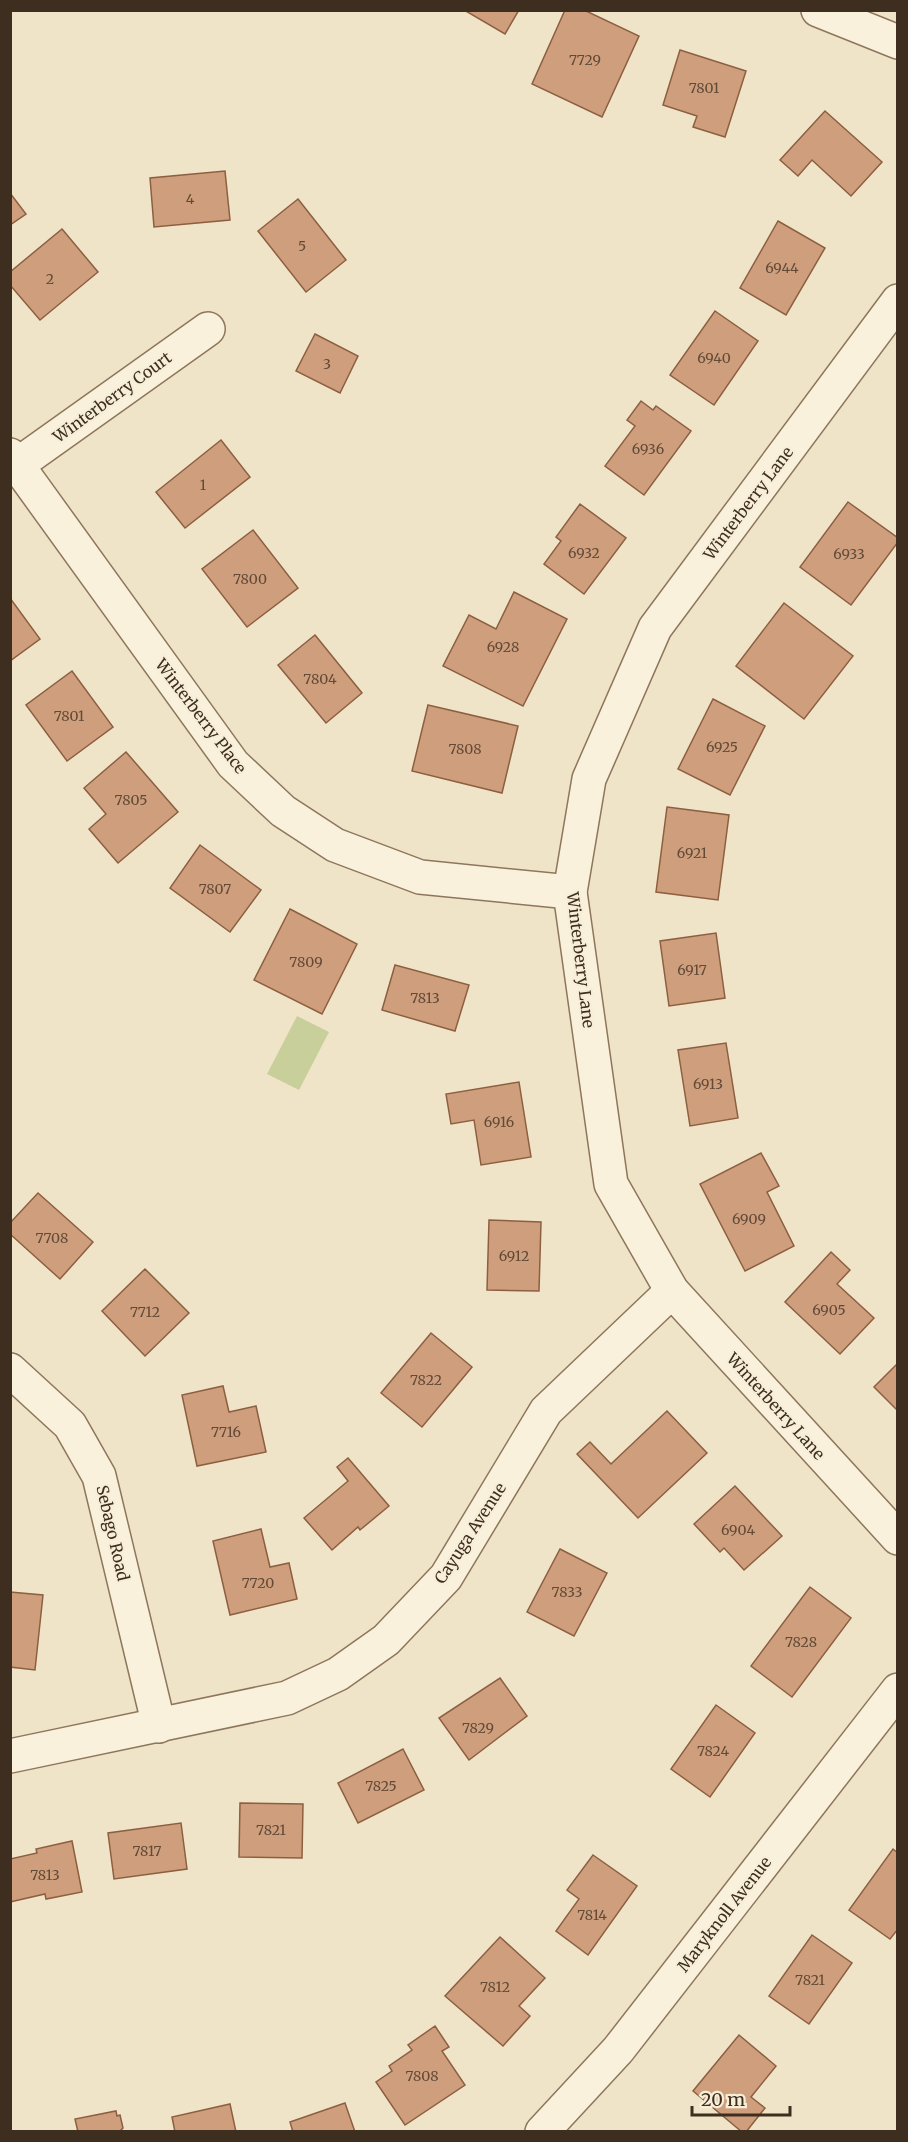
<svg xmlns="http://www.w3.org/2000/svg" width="908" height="2142" font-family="Merriweather,serif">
  <rect width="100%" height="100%" fill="#f0e4c8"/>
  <!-- green -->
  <path fill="#c9cf9b" d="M297 1016 329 1032 299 1090 267 1074Z"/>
  <!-- building -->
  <g fill="#cf9f7d" stroke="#8d5f41" stroke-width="1.5">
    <path d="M464 10H519L505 34Z"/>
    <path d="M565 10H584L639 36 602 117 532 84Z"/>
    <path d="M680 50 746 71 725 137 693 127 697 116 663 105Z"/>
    <path d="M825 111 882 162 851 196 812 160 798 176 780 160Z"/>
    <path d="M225 171 230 220 154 227 150 178Z"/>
    <path d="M10 193 26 214 10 225Z"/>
    <path d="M298 199 346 260 306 292 258 231Z"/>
    <path d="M778 221 825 248 786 315 740 288Z"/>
    <path d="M62 229 98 272 40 320 10 285V272Z"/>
    <path d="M715 311 758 341 714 405 670 375Z"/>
    <path d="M315 334 358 356 340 393 296 371Z"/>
    <path d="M641 401 653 410 656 406 691 431 644 495 605 466 635 426 627 420Z"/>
    <path d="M221 440 250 477 185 528 156 492Z"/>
    <path d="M848 502 898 538V542L851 605 800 567Z"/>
    <path d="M580 504 626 538 584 594 544 564 561 541 556 537Z"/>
    <path d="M253 530 298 588 247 627 202 569Z"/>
    <path d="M514 592 567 619 523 706 443 666 469 615 496 629Z"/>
    <path d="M10 598 40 639 10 661Z"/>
    <path d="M784 603 853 656 804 719 736 666Z"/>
    <path d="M315 635 362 693 326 723 278 665Z"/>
    <path d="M72 671 113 727 67 761 26 705Z"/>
    <path d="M713 699 765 726 730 795 678 769Z"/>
    <path d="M428 705 518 726 502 793 412 771Z"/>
    <path d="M126 752 178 812 118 863 89 829 106 814 84 788Z"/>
    <path d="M667 807 729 815 718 900 656 892Z"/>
    <path d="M200 845 261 890 230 932 170 888Z"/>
    <path d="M290 909 357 944 322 1014 254 980Z"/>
    <path d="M716 933 725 998 669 1006 660 941Z"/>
    <path d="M395 965 469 985 455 1031 382 1010Z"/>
    <path d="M726 1043 738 1118 690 1126 678 1050Z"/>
    <path d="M519 1082 531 1157 481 1165 474 1120 451 1124 446 1094Z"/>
    <path d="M761 1153 779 1186 767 1192 794 1246 745 1271 700 1184Z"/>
    <path d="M38 1193 93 1242 60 1279 10 1234V1223Z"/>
    <path d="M489 1220 541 1222 539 1291 487 1290Z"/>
    <path d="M831 1252 850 1270 837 1284 874 1318 840 1354 785 1302Z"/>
    <path d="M145 1269 189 1313 145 1356 102 1311Z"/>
    <path d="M431 1333 472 1367 422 1427 381 1393Z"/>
    <path d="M898 1363V1411L874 1387Z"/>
    <path d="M223 1386 229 1412 256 1406 266 1452 197 1466 182 1395Z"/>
    <path d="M667 1411 707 1453 638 1518 577 1454 590 1442 611 1464Z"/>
    <path d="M348 1458 389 1506 360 1530 358 1527 332 1550 304 1518 348 1481 337 1467Z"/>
    <path d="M735 1486 782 1536 744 1570 724 1548 720 1552 694 1524Z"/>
    <path d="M261 1529 270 1567 289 1563 297 1599 230 1615 213 1541Z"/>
    <path d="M560 1549 607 1573 574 1636 527 1612Z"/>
    <path d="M810 1587 851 1618 792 1697 751 1666Z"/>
    <path d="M10 1592 43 1595 35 1670 10 1667Z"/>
    <path d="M500 1678 527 1716 469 1760 439 1718Z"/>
    <path d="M716 1705 755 1733 710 1797 671 1769Z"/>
    <path d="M403 1749 424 1790 358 1823 338 1783Z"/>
    <path d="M240 1803 303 1804 302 1858 239 1857Z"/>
    <path d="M181 1823 187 1869 114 1879 108 1833Z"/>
    <path d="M72 1841 82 1892 46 1899 45 1894 10 1902V1859L37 1853 36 1849Z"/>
    <path d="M893 1849 898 1853V1929L890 1939 849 1910Z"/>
    <path d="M593 1855 637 1886 588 1955 556 1931 579 1899 567 1890Z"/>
    <path d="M812 1935 852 1963 809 2024 769 1996Z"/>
    <path d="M500 1937 545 1978 519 2006 530 2016 503 2046 445 1996Z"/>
    <path d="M435 2026 449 2047 442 2051 465 2085 405 2125 376 2082 392 2071 389 2066 412 2050 408 2045Z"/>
    <path d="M739 2035 776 2066 751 2097 765 2108 746 2132H742L693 2091Z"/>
    <path d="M345 2103 355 2132H293L290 2122Z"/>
    <path d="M230 2104 236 2132H175L172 2117Z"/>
    <path d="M116 2111 117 2116 120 2115 123 2128 119 2132H78L75 2119Z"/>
  </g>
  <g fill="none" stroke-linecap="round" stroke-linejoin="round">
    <!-- minor casing -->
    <g stroke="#8d765c" stroke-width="36">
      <g id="minor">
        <path d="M818 10 898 42"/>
        <path d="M898 301 655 628 589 779 570 892 611 1184 672 1291 898 1538"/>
        <path d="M10 455 233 764 283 811 335 845 420 877 570 892"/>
        <path d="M17 465 208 329"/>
        <path d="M10 1370 70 1425 99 1476 159 1726"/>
        <path d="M10 1756 287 1698 338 1674 386 1640 446 1577 546 1411 672 1291"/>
        <path d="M542 2132 618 2050 898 1690"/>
      </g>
    </g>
    <!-- minor -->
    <use href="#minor" stroke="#faf1dc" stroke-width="33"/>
  </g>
  <g text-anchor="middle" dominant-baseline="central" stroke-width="4.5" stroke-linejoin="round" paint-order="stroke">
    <!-- number labels -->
    <g font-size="14" fill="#624a37">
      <text x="585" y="60">7729</text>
      <text x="704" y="88">7801</text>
      <text x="190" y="199">4</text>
      <text x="302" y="246">5</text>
      <text x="782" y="268">6944</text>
      <text x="50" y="279">2</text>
      <text x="714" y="358">6940</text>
      <text x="327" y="364">3</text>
      <text x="648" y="449">6936</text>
      <text x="203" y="485">1</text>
      <text x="584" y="553">6932</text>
      <text x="849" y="554">6933</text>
      <text x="250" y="579">7800</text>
      <text x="503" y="647">6928</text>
      <text x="320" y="679">7804</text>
      <text x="69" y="716">7801</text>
      <text x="722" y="747">6925</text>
      <text x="465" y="749">7808</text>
      <text x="131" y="800">7805</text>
      <text x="692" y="853">6921</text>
      <text x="215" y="889">7807</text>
      <text x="306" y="962">7809</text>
      <text x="692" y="970">6917</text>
      <text x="425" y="998">7813</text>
      <text x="708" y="1084">6913</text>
      <text x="499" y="1122">6916</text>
      <text x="749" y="1219">6909</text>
      <text x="52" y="1238">7708</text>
      <text x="514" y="1256">6912</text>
      <text x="829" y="1310">6905</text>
      <text x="145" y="1312">7712</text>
      <text x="426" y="1380">7822</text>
      <text x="226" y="1432">7716</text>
      <text x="738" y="1530">6904</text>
      <text x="258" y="1583">7720</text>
      <text x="567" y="1592">7833</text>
      <text x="801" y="1642">7828</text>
      <text x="478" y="1728">7829</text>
      <text x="713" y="1751">7824</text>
      <text x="381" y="1786">7825</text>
      <text x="271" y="1830">7821</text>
      <text x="147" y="1851">7817</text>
      <text x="45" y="1875">7813</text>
      <text x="592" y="1915">7814</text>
      <text x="810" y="1980">7821</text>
      <text x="495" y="1987">7812</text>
      <text x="422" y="2076">7808</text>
    </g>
    <!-- street labels -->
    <g font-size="16" fill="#3d2e20" stroke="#f7eed8">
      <text transform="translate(112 397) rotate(-36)">Winterberry Court</text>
      <text transform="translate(748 503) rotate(-53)">Winterberry Lane</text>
      <text transform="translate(201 716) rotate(53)">Winterberry Place</text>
      <text transform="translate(581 960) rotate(83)">Winterberry Lane</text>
      <text transform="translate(776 1406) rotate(48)">Winterberry Lane</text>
      <text transform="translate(113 1533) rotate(77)">Sebago Road</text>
      <text transform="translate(470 1533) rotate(-57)">Cayuga Avenue</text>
      <text transform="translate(724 1914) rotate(-52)">Maryknoll Avenue</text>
    </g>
  </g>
  <!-- border -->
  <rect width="908" height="2142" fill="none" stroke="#3d2e20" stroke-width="24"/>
  <!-- scale -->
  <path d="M692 2106v9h98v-9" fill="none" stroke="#3d2e20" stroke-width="3"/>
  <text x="701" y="2106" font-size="18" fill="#3d2e20" stroke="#f7eed8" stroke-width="4.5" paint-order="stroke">20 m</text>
</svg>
